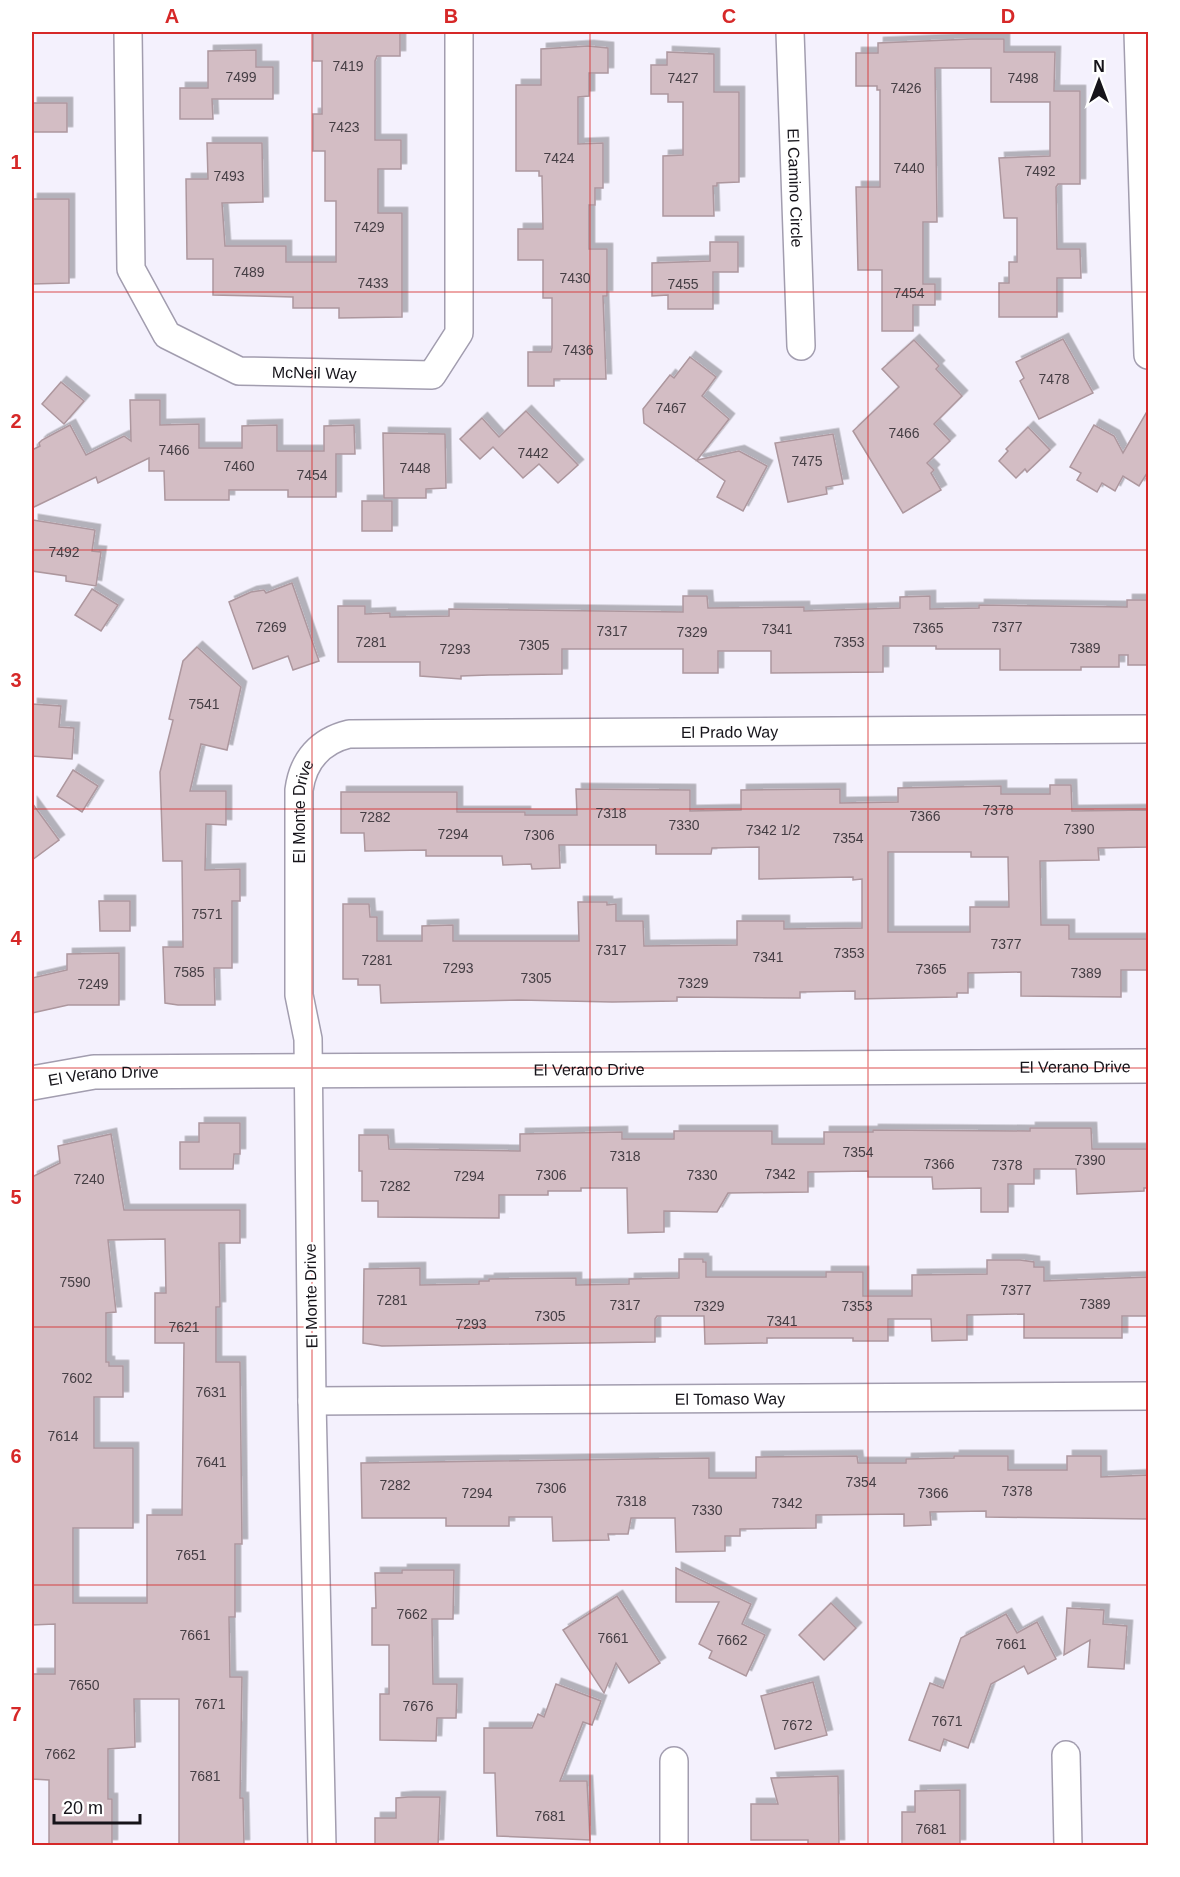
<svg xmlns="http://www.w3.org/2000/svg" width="1180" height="1877" font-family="Helvetica,sans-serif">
  <defs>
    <filter id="shadow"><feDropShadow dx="5.5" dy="-5.5" stdDeviation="0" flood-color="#0004"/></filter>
  </defs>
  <rect width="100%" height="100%" fill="#f4f1fd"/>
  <!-- building -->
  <g fill="#d3bdc4" stroke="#ad979e" stroke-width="1.5" fill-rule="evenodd" filter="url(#shadow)">
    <path d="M313 32H400V56H377L375 61V140H401V169H378V213H402V317L339 318V308H293V297L213 295V259H187L186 179H208L207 143H262L263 202 222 203 225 246H286V262H336V201H325V151H313V114H322V61H313Z"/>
    <path d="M971 39H1004V52H1055L1054 91H1080V184H1058L1056 187 1057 249H1080L1081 278H1057V317H999V283H1009V262H1017V218H1004L999 158 1050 156V102H991V68H935L937 222H923V284H935V305H913V331H882V270H858L856 187H880V90H877V86H856V53H878V43Z"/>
    <path d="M588 46 608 48V73H589V96L578 97V144L603 143V188H595V205H589V249H607V296H603L606 379H554V386H528V352H551L552 348V298H543V260H518V229H543L542 176H539V171H516V85H541V49Z"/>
    <path d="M256 50V67H273V99H212L213 119H180V88H208V51Z"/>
    <path d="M667 52 714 54V92H739V182L717 183V186H713L714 216H663V156L683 155V102H668V94H651V65H667Z"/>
    <rect x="32" y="103" width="35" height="29"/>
    <path d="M32 199H69V283L32 284Z"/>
    <path d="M710 242H738V272H713V309H668V295L652 296V263L710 261Z"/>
    <path d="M1063 339 1093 393 1039 419 1020 381 1024 378 1016 362Z"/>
    <path d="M914 340 939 366 936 369 962 396 934 424 950 441 927 463 934 470 931 473 941 490 903 513 853 431 899 387 882 369Z"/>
    <path d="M690 357 716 377 702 396 729 419 697 460 739 451 767 466 743 511 717 497 725 481 644 423 643 409 670 375 674 378Z"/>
    <path d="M61 382 84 401 64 424 42 404Z"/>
    <path d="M130 400H160V425L199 424V448H242V426L277 425V451H324V426L354 425 355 454H336V497H288V490H229V500H165L164 471H149V458L98 483 96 477 32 508V450L40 446 39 443 42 440 70 425 86 455 124 436 131 441Z"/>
    <path d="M1149 408V470L1139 486 1123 476 1115 491 1102 483 1097 492 1077 480 1081 473 1070 467 1094 425 1114 436 1123 453Z"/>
    <path d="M526 411 578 465 558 483 539 464 523 478 493 447 480 459 460 439 482 418 499 437Z"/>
    <path d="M1028 427 1050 450 1027 472 1025 469 1016 478 999 461 1008 451 1006 449Z"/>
    <path d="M383 433 445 434 446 488 426 489V498H384Z"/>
    <path d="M833 434 843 484 826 487 827 494 788 502 775 443Z"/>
    <rect x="362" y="501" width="30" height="30"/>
    <path d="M33 520 95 530 92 551 101 552 96 586 66 581V576L32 571Z"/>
    <path d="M292 583 319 661 293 670 288 656 253 669 229 602 251 592 264 590 266 593Z"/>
    <path d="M92 589 118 605 101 631 75 615Z"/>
    <path d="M683 596H707L708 608 804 607V611L900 608V597L930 596V609L979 608V605L1127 607V600H1149V665H1128V655H1119V667H1081V670H1000V649H936V646H883V672L771 673V651H718V673H683V649H562V674L489 675 461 676V679L420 676V662H338V606H365V614L390 613V617L449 616V609L683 612Z"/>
    <path d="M197 647 241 687 227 750 201 744 190 791H226V825L206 824 205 870 240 869V901H232V968H214L215 1005H178L165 1003 163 947H183L182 861H163L160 772 173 720 169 719 183 661Z"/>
    <path d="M32 704 61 706 59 727 74 728 72 759 32 756Z"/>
    <path d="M73 770 98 786 82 812 57 796Z"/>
    <path d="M1050 785H1071L1072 811 1149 810V847L1098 848 1099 860 1040 861 1041 925H1069V939H1149V970H1121V997L1021 996V972L968 973V993H957V997L855 999V991L800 992V998L677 997V1001L612 1002 519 1000 381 1003 380 985H358V979H343V904H369L370 917H377V941H422V926L453 925V941H579L578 902H607V905L616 904V921H643L644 946 737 945V921H784V929L862 928V879L853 880V877L759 879V847L712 848 711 854H656V845H559L560 868 532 869 531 864 503 865 502 856H426V850L365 851 364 833H341V792H457V812H525V815H577L576 789 690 790V811L741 810V790L840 789V803L898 802V788L1001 786V794H1050ZM888 852H971V857H1008L1009 907H970V932H888Z"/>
    <path d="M32 803 59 840 32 860Z"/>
    <path d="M99 901H130V931H100Z"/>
    <path d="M119 953V1005H68L32 1013V978L67 970V954Z"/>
    <path d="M199 1123H240V1154H234L233 1169H180V1142H199Z"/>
    <path d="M1030 1128H1091L1092 1149H1149V1188H1144V1191L1077 1194 1076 1169H1034V1184H1008V1212H981V1188L933 1189 932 1177H868V1171L808 1172V1192L728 1193 717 1212 664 1211V1232L628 1233 627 1188H581V1191H548V1195H499V1218L378 1217V1201H362V1171H359V1135H388L389 1149 520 1151V1134L622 1132V1139H674V1131H772V1144H824V1132H873V1130L1030 1131Z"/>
    <path d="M111 1134 124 1210H240V1243H219L220 1307H216V1362H240L242 1544H235V1617H229L230 1677H242L240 1798H243L244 1845H179V1699H134L135 1747 108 1749V1799H112V1845H49V1780L32 1779V1674H55V1624L32 1625V1177L60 1163 58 1146ZM165 1239 166 1293H155V1343H184L182 1515H147V1603H73V1528H133V1448H94V1397H123V1366H109V1362H106V1313L116 1312 108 1240Z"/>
    <path d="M679 1259H703V1262H706V1277H826V1272H863V1296H912V1275L987 1274V1260H1020L1034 1262V1267H1044V1281L1149 1277V1316H1122V1338H1024V1314L967 1315V1340L932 1341 931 1319H888V1341H853V1338H767V1343L705 1344 704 1316H657L655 1319V1342L382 1346 363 1343 364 1269 420 1268V1285L479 1284V1281H489V1279L576 1278V1285L629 1284V1279L679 1278Z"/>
    <path d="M857 1456 858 1463H906V1459L954 1458V1456H1008V1470H1067V1456H1101V1477L1149 1475V1519L986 1517V1511L930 1512 931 1525 904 1526V1514L816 1515V1528L740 1529V1536H725V1551L676 1552 675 1518H631L628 1534H608L609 1540 553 1541 552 1517H509V1526H446V1518H362L361 1463 709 1458V1478H756V1457Z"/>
    <path d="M676 1568 751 1604 742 1624 765 1635 746 1676 709 1658 712 1651 699 1644 719 1602H676Z"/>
    <path d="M402 1570H454L453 1619H432L433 1684H457L456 1718H437L436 1741 380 1740V1694H389V1645H372V1608H376L375 1573H402Z"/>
    <path d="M617 1596 660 1663 629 1683 616 1663 604 1693 563 1630Z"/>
    <path d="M831 1603 856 1628 824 1660 799 1635Z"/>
    <path d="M1067 1608 1104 1610 1103 1624 1127 1626 1124 1669 1088 1667 1090 1640 1064 1655Z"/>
    <path d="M1006 1614 1017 1633 1037 1622 1056 1659 1028 1674 1024 1666 991 1684 968 1748 944 1739 940 1751 909 1740 930 1683 943 1688 961 1638Z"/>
    <path d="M813 1682 827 1735 775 1749 761 1696Z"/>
    <path d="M556 1684 601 1701 592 1725 583 1722 560 1781H587L590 1840 497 1836 495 1773H484V1728H532L538 1714 544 1717Z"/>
    <path d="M838 1776 839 1845H808V1840H751V1804H778L771 1778Z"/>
    <path d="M960 1790V1845H902V1812H915V1791Z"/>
    <path d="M408 1797H440L438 1845H375V1818H396V1798Z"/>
  </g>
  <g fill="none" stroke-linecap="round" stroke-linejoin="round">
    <!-- street casing -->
    <g stroke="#a29daf" stroke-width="30">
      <g id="street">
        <path id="s1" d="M128 32 131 269 167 335 239 371 432 375 459 333V32"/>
        <path id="s2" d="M790 32 801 346"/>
        <path d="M1138 32 1148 355"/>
        <path id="s3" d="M312 1401 1148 1396"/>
        <path d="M1066 1755 1068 1846"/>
        <path d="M674 1761V1846"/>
        <path id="s4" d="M322 1846 312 1401 308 1039 299 995V790C303 760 320 741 349 734L1148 729"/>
      </g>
    </g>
    <!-- secondary casing -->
    <g stroke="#a29daf" stroke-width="36">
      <g id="secondary">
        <path id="s5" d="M32 1083 94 1072 1148 1066"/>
      </g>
    </g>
    <!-- street -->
    <use href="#street" stroke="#fff" stroke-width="27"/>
    <!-- secondary -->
    <use href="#secondary" stroke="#fff" stroke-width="33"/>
  </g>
  <!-- grid -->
  <path fill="none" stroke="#d62828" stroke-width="1.5" stroke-opacity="0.55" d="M312 32V1846M590 32V1846M868 32V1846M32 292H1148M32 550H1148M32 809H1148M32 1068H1148M32 1327H1148M32 1585H1148"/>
  <g text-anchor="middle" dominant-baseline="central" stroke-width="4.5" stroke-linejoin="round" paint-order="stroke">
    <!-- number labels -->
    <g font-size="14" fill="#453e44">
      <text x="348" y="66">7419</text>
      <text x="241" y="77">7499</text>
      <text x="683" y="78">7427</text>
      <text x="1023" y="78">7498</text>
      <text x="906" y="88">7426</text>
      <text x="344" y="127">7423</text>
      <text x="559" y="158">7424</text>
      <text x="909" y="168">7440</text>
      <text x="1040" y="171">7492</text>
      <text x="229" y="176">7493</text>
      <text x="369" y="227">7429</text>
      <text x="249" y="272">7489</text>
      <text x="575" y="278">7430</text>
      <text x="373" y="283">7433</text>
      <text x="683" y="284">7455</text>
      <text x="909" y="293">7454</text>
      <text x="578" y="350">7436</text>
      <text x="1054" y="379">7478</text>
      <text x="671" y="408">7467</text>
      <text x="904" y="433">7466</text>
      <text x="174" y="450">7466</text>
      <text x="533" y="453">7442</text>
      <text x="807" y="461">7475</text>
      <text x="239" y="466">7460</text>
      <text x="415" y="468">7448</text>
      <text x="312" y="475">7454</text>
      <text x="64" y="552">7492</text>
      <text x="271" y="627">7269</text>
      <text x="1007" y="627">7377</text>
      <text x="928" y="628">7365</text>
      <text x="777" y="629">7341</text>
      <text x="612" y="631">7317</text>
      <text x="692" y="632">7329</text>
      <text x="371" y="642">7281</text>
      <text x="849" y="642">7353</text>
      <text x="534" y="645">7305</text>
      <text x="1085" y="648">7389</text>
      <text x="455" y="649">7293</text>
      <text x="204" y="704">7541</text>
      <text x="998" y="810">7378</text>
      <text x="611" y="813">7318</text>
      <text x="925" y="816">7366</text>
      <text x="375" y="817">7282</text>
      <text x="684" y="825">7330</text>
      <text x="1079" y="829">7390</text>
      <text x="773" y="830">7342 1/2</text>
      <text x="453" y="834">7294</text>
      <text x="539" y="835">7306</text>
      <text x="848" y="838">7354</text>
      <text x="207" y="914">7571</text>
      <text x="1006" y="944">7377</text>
      <text x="611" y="950">7317</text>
      <text x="849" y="953">7353</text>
      <text x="768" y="957">7341</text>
      <text x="377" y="960">7281</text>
      <text x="458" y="968">7293</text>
      <text x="931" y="969">7365</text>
      <text x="189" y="972">7585</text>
      <text x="1086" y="973">7389</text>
      <text x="536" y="978">7305</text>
      <text x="693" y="983">7329</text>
      <text x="93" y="984">7249</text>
      <text x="858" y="1152">7354</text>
      <text x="625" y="1156">7318</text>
      <text x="1090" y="1160">7390</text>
      <text x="939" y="1164">7366</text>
      <text x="1007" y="1165">7378</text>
      <text x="780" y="1174">7342</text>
      <text x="551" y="1175">7306</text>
      <text x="702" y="1175">7330</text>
      <text x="469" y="1176">7294</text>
      <text x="89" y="1179">7240</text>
      <text x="395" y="1186">7282</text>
      <text x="75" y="1282">7590</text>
      <text x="1016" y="1290">7377</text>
      <text x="392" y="1300">7281</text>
      <text x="1095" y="1304">7389</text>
      <text x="625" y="1305">7317</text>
      <text x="709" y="1306">7329</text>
      <text x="857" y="1306">7353</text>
      <text x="550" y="1316">7305</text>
      <text x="782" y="1321">7341</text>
      <text x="471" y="1324">7293</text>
      <text x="184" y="1327">7621</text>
      <text x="77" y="1378">7602</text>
      <text x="211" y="1392">7631</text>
      <text x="63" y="1436">7614</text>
      <text x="211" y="1462">7641</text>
      <text x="861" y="1482">7354</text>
      <text x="395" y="1485">7282</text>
      <text x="551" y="1488">7306</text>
      <text x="1017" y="1491">7378</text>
      <text x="477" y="1493">7294</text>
      <text x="933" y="1493">7366</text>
      <text x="631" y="1501">7318</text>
      <text x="787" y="1503">7342</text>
      <text x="707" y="1510">7330</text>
      <text x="191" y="1555">7651</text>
      <text x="412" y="1614">7662</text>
      <text x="195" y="1635">7661</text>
      <text x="613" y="1638">7661</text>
      <text x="732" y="1640">7662</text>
      <text x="1011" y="1644">7661</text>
      <text x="84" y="1685">7650</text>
      <text x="210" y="1704">7671</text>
      <text x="418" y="1706">7676</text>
      <text x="947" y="1721">7671</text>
      <text x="797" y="1725">7672</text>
      <text x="60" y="1754">7662</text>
      <text x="205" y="1776">7681</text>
      <text x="550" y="1816">7681</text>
      <text x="931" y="1829">7681</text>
    </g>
    <!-- street labels -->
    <g font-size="16" fill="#16141a" stroke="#fff">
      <text stroke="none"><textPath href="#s2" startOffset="156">El Camino Circle</textPath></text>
      <text stroke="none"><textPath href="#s1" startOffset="468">McNeil Way</textPath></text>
      <text stroke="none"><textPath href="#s4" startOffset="1518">El Prado Way</textPath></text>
      <text stroke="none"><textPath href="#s4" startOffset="1036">El Monte Drive</textPath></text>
      <text stroke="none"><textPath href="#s5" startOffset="1044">El Verano Drive</textPath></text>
      <text stroke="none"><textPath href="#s5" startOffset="558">El Verano Drive</textPath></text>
      <text stroke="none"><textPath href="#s5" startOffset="72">El Verano Drive</textPath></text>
      <text transform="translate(311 1296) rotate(-91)">El Monte Drive</text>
      <text stroke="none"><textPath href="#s3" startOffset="418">El Tomaso Way</textPath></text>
    </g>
  </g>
  <!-- border -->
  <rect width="1180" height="1877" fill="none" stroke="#ffffff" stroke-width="66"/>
  <!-- north arrow -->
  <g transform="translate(1099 81)" stroke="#ffffff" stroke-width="4.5" paint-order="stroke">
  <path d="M0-4.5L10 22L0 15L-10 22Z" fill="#16141a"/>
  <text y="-9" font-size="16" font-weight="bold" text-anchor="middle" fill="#16141a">N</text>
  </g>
  <!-- scale -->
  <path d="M54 1814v9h86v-9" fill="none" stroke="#16141a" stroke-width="3"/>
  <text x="63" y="1814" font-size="18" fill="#16141a" stroke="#ffffff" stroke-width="4.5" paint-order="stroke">20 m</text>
  <rect x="33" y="33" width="1114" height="1811" fill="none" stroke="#d62828" stroke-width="2"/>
  <g font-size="20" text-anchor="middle" font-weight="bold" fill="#d62828">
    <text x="172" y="23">A</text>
    <text x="451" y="23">B</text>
    <text x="729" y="23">C</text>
    <text x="1008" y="23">D</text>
    <text x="16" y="169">1</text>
    <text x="16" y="428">2</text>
    <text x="16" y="687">3</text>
    <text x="16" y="945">4</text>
    <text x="16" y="1204">5</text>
    <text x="16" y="1463">6</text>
    <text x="16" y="1721">7</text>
  </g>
</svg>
